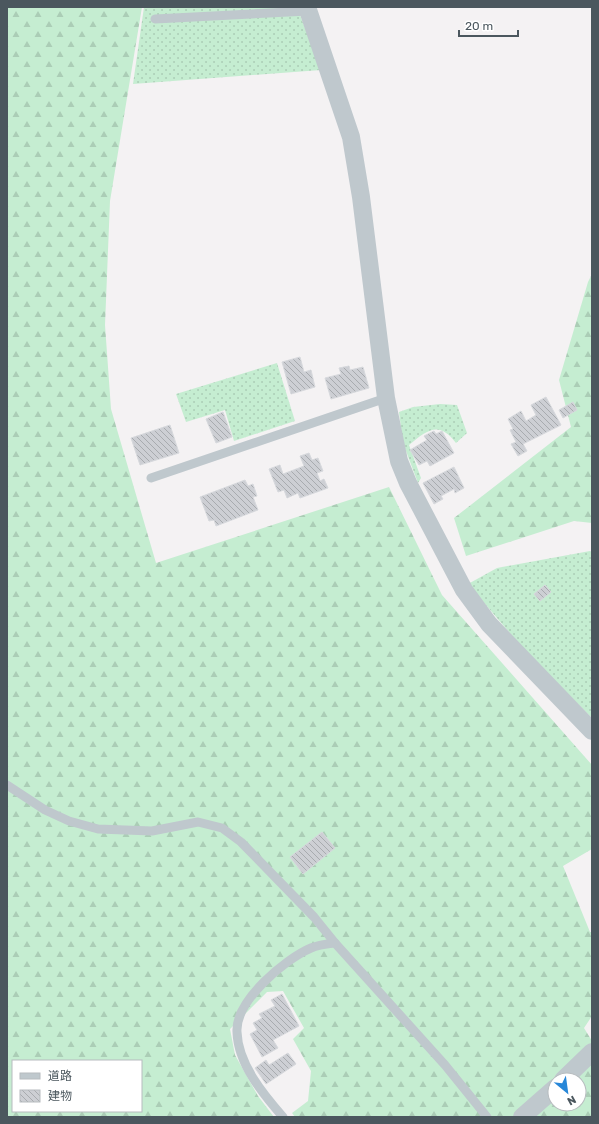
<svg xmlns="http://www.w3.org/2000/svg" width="599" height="1124" font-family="Rubik,'Noto Sans JP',sans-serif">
  <defs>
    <pattern id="grass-dots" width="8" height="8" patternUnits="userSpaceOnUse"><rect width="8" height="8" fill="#c5edd1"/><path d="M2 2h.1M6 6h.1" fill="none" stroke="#abcdb6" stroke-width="1.8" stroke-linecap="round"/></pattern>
    <pattern id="forest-firs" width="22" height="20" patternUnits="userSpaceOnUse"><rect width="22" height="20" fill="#c5edd1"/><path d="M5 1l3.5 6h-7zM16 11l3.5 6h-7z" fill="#abcdb6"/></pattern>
    <pattern id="building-back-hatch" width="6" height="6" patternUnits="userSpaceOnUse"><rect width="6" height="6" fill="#cdcfd4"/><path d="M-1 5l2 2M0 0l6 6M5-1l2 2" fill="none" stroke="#a8abaf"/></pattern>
  </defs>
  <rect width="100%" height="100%" fill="#f4f2f3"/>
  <!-- grass -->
  <g fill="url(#grass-dots)">
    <path d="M144 7H297L321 70 133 84Z"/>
    <path d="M277 363 295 421 234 441 225 410 186 422 176 394Z"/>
    <path d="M440 404 457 405 467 433 456 443C439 420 427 430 409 445L421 478 418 483 403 443 399 412 413 407Z"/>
    <path d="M590 551 592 552V718L526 652 468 584 497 568Z"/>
  </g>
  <!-- forest -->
  <g fill="url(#forest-firs)" fill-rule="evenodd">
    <path d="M7 7H142L110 201 105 325 111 409 156 563 389 487 442 595 592 765V849L563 866 590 932H592V1016L584 1028 592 1041V1117H295L292 1113 308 1101 311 1071 293 1039 304 1028 283 991 267 992 230 1029 235 1055 258 1096 274 1117H7ZM13 1061H141V1111H13ZM555 1080H579V1104H555Z"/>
    <path d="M592 274V523L574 521 466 556 454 518 571 427 559 380 588 282Z"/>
  </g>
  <!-- building -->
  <g fill="url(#building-back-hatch)" stroke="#d7d9dd">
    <path d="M300 357 304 372 311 370 315 387 291 394 282 362Z"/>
    <path d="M349 366 350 370 363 367 369 388 331 399 325 378 341 374 339 368Z"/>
    <path d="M546 397 561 425 523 444 527 451 518 456 511 444 516 442 510 430 513 429 508 419 521 411 526 421 536 415 531 405Z"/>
    <path d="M573 402 577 410 563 418 559 410Z"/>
    <path d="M223 412 232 437 216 443 206 419Z"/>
    <path d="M170 425 179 453 140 465 131 438Z"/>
    <path d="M434 431 436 434 442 431 454 453 430 466 427 461 419 465 410 450 427 440 424 436Z"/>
    <path d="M309 453 312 460 318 458 323 471 317 473 320 481 324 479 328 488 300 498 298 493 287 498 284 490 278 492 269 469 280 465 283 474 304 466 300 456Z"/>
    <path d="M454 467 464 488 455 493 454 489 441 496 443 499 434 504 423 483Z"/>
    <path d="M245 480 248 486 253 484 257 496 253 497 258 510 216 526 214 520 209 521 200 497Z"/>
    <path d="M545 585 551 592 540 601 534 594Z"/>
    <path d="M322 832 335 848 303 874 290 857Z"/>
    <path d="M282 994 299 1026 273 1040 278 1048 262 1057 250 1034 257 1030 253 1023 262 1018 259 1014 275 1006 271 1000Z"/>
    <path d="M288 1053 296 1064 266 1084 255 1068 266 1060 269 1065Z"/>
  </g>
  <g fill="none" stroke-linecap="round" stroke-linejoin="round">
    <!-- lane -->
    <g stroke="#bfc8cd" stroke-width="9">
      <path d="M155 19 308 11"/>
      <path d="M151 478 386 398"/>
      <path d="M7 785 45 810 69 821 98 829 152 831 198 822 222 828 241 842 314 917 335 943"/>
      <path d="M283 1117C263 1094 238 1064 237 1032 235 1001 285 959 311 948 318 945 327 944 335 943L445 1065 487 1117"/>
    </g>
    <!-- street -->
    <g stroke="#bfc8cd" stroke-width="18">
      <path d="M307 7 351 137 361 197 386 398 399 461 408 483 464 590 489 624 592 731"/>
      <path d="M563 1080 592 1052"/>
      <path d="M522 1117 555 1088"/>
    </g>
  </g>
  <!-- border -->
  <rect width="599" height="1124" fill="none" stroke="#4b575e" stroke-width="16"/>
  <!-- legend -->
  <rect x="12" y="1060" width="130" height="52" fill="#ffffff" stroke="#b7bcbf"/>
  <rect x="20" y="1073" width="20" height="6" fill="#bfc8cd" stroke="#b7bcbf"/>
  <text x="48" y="1080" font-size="12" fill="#4b575e">道路</text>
  <rect x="20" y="1090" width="20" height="12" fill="url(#building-back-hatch)" stroke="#b7bcbf"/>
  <text x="48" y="1100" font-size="12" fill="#4b575e">建物</text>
  <!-- north arrow -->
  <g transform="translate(567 1092) rotate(151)"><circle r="19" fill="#ffffff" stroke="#b7bcbf"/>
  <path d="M0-3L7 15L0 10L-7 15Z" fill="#2887d8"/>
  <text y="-6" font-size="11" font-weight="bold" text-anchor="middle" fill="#4b575e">N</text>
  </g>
  <!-- scale -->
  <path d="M459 30v6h59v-6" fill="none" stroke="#4b575e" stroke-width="2"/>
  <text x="465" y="30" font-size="12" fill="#4b575e" stroke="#ffffff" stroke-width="3" paint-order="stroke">20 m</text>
</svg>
